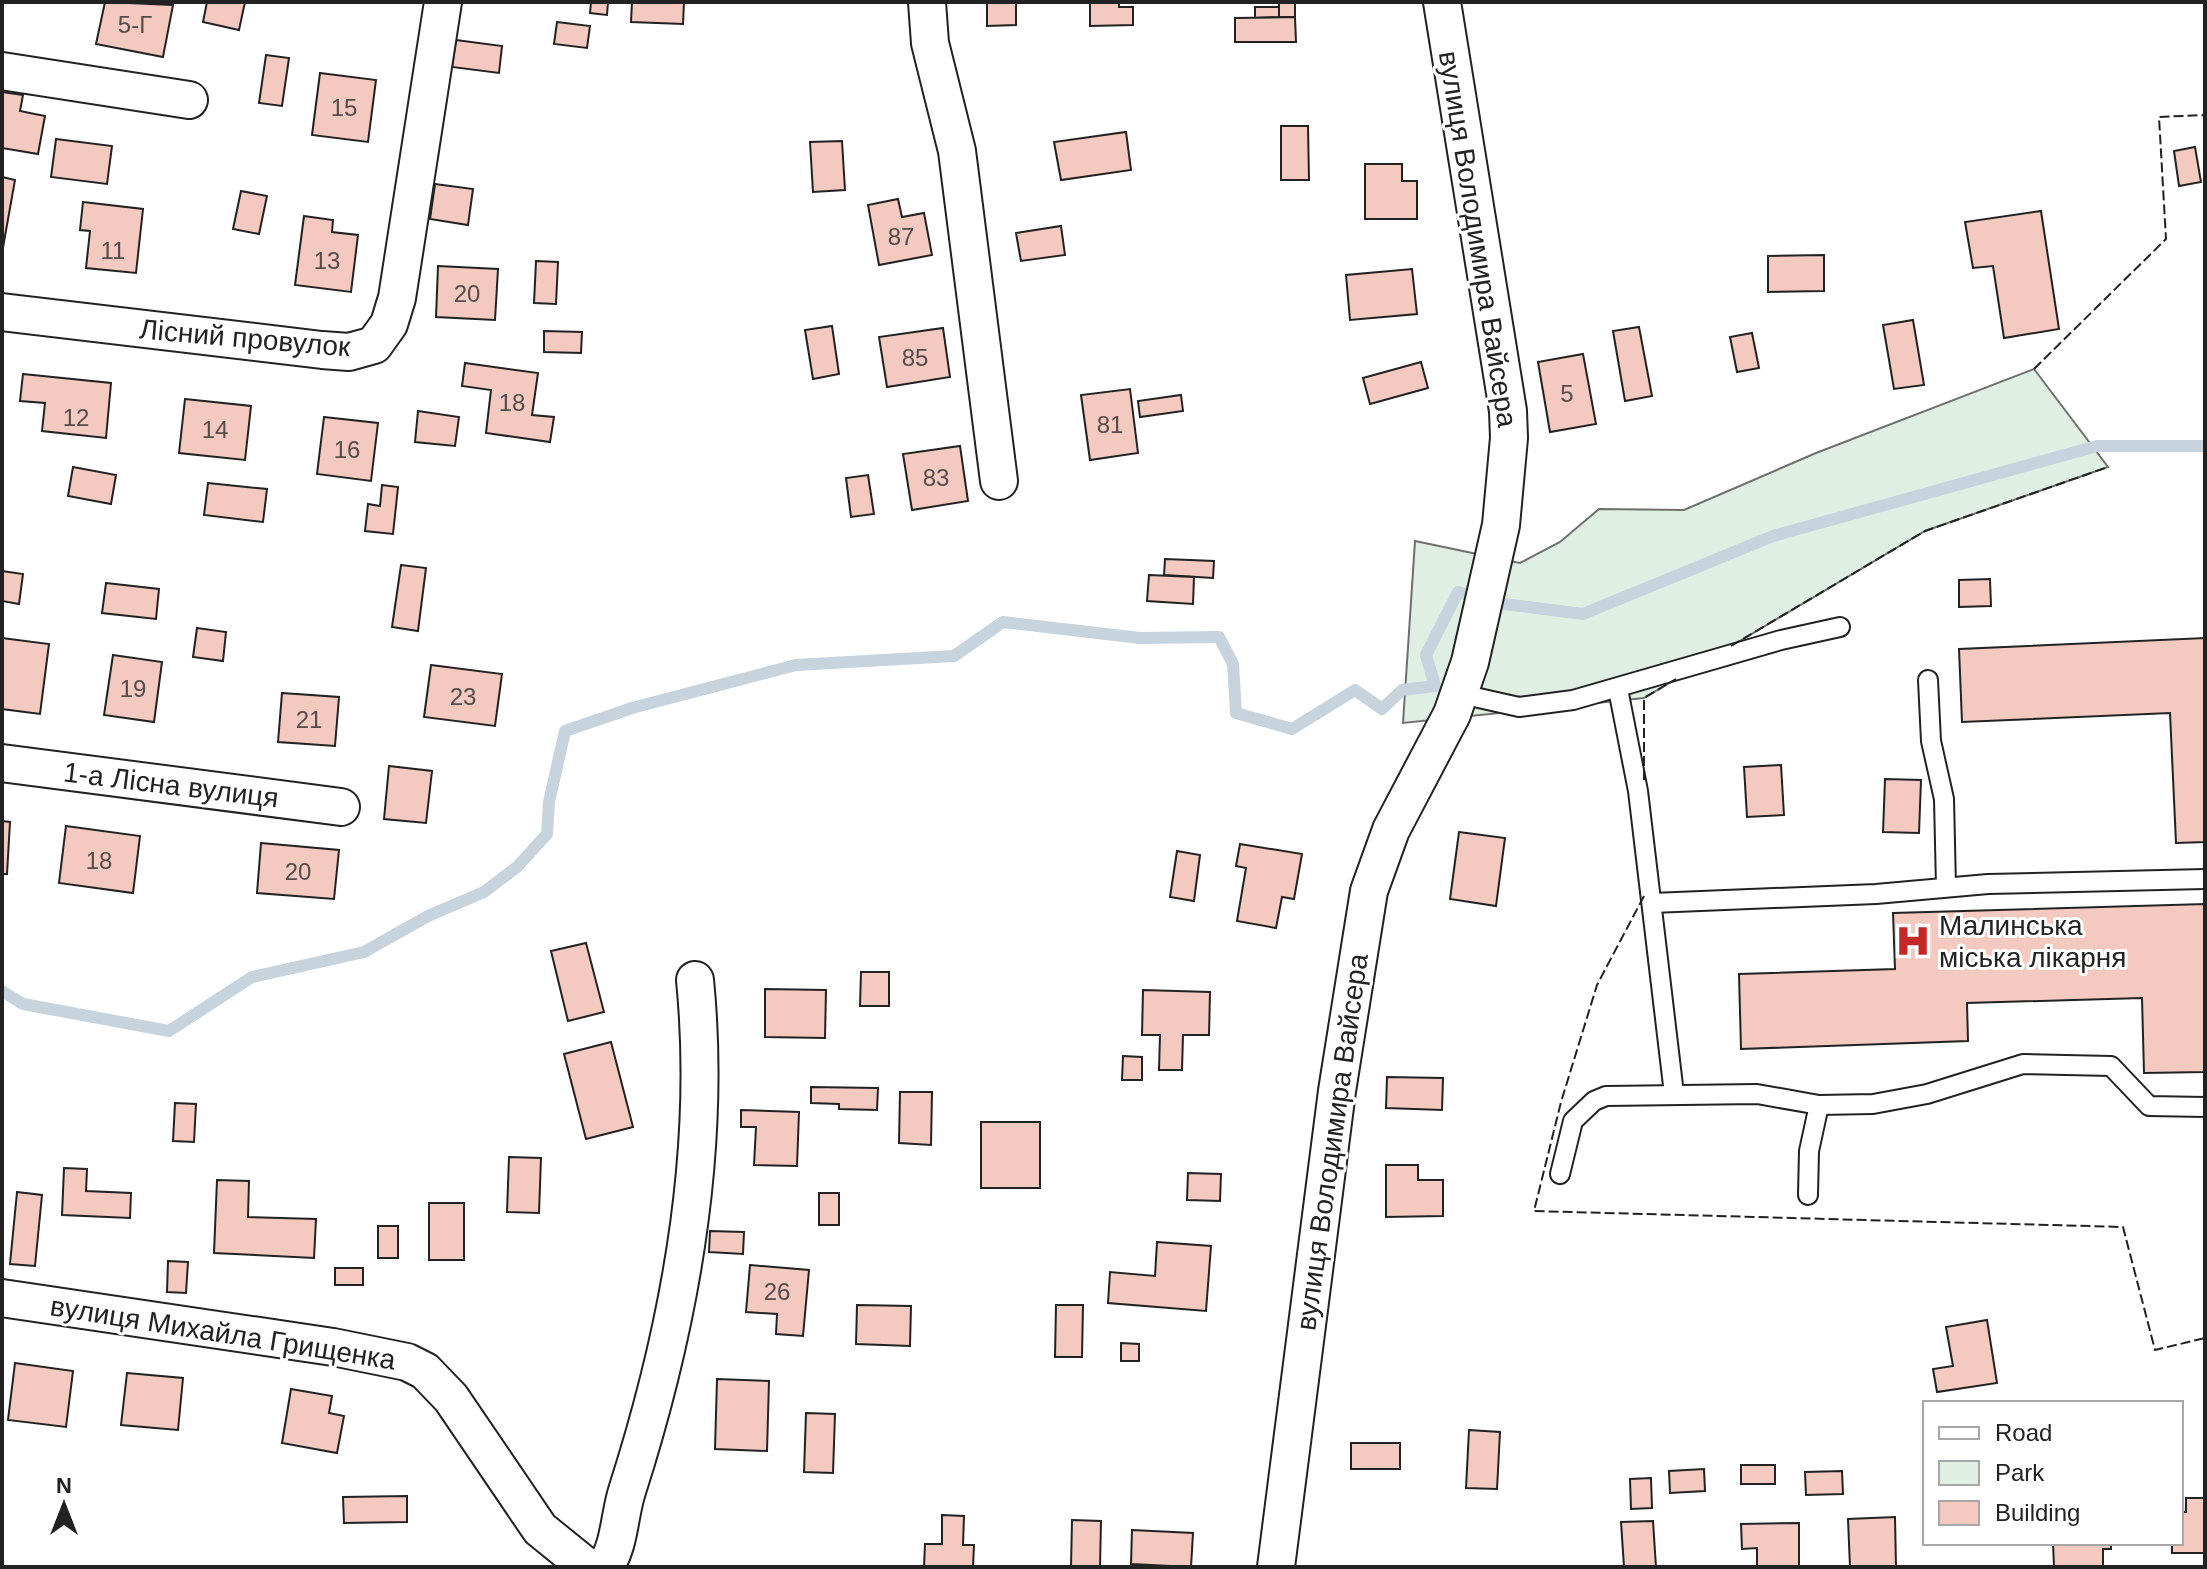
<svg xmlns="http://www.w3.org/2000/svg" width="2207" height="1569" font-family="Helvetica,sans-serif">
  <rect width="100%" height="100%" fill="#fff"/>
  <!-- green -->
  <path fill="#e0efe3" stroke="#6f6f6f" stroke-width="2" d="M2034 369 2108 467 1925 531 1644 698 1403 723 1415 541 1520 563 1560 542 1599 509 1684 510 1816 453Z"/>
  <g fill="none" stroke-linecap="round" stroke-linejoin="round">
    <!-- stream -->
    <path stroke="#c7d3dd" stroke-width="12" d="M2 991 23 1004 169 1031 252 977 364 952 428 916 484 892 517 867 547 834 549 802 565 731 632 708 796 665 954 656 1003 622 1140 638 1219 637 1233 664 1236 713 1292 729 1355 690 1382 709 1402 690 1435 686 1426 655 1458 592 1504 604 1583 614 1773 536 2097 446H2205"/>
  </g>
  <!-- building -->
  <g fill="#f3c9c0" stroke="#222" stroke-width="2">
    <path d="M105 2 173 5 163 57 96 44Z"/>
    <path d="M207 2H245L239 30 203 22Z"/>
    <path d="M591 2H608L607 15 590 13Z"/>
    <path d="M632 2H684L683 24 631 22Z"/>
    <path d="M1016 2V25L987 26V3Z"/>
    <path d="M1090 2H1119V7H1133V25L1090 26Z"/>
    <rect x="1279" y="2" width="16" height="15"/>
    <path d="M1255 7H1279V17L1255 18Z"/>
    <path d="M1295 17 1296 42H1235V18Z"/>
    <path d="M557 22 590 26 587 48 554 44Z"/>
    <path d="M456 40 502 46 499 73 452 67Z"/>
    <path d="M266 55 289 58 282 106 259 103Z"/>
    <path d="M320 73 376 80 368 142 312 135Z"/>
    <path d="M2 92 23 95 20 111 45 116 38 154 2 148Z"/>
    <path d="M1281 126H1308L1309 180H1281Z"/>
    <path d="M1126 132 1131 170 1061 180 1054 142Z"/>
    <path d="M56 139 112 146 107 184 51 177Z"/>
    <path d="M842 141 845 190 813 192 810 142Z"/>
    <path d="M2195 147 2201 182 2179 186 2174 151Z"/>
    <path d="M1365 164H1402V181H1417V219H1365Z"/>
    <path d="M2 177 15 180 2 253Z"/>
    <path d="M435 184 473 189 468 225 430 219Z"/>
    <path d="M241 191 267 196 259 234 233 229Z"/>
    <path d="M898 199 902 217 924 213 932 255 879 265 868 205Z"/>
    <path d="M83 202 143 209 136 273 86 268 90 231 80 230Z"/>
    <path d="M2041 211 2059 329 2004 338 1993 266 1973 268 1965 222Z"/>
    <path d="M304 216 333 220 332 232 358 235 351 292 295 285Z"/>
    <path d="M1061 226 1065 255 1021 261 1016 233Z"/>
    <path d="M1824 255V291L1768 292V256Z"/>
    <path d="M536 261 558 262 556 304 534 303Z"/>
    <path d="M438 266 498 269 495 320 436 317Z"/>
    <path d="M1412 269 1417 314 1350 320 1346 275Z"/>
    <path d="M1913 320 1924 385 1894 389 1883 325Z"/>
    <path d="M832 326 839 374 813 379 805 330Z"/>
    <path d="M1639 327 1652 396 1625 401 1613 331Z"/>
    <path d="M943 328 950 377 887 387 879 337Z"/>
    <path d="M544 331 582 332 581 353 544 352Z"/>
    <path d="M1752 333 1759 368 1737 372 1730 337Z"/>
    <path d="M1583 354 1596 424 1550 432 1538 362Z"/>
    <path d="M1421 362 1428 388 1370 404 1363 378Z"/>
    <path d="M465 363 538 373 532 415 554 417 550 442 486 433 491 390 462 386Z"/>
    <path d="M23 374 111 383 106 438 42 431 45 403 20 401Z"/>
    <path d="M1130 389 1138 453 1090 460 1081 395Z"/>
    <path d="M1181 395 1183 411 1140 417 1138 401Z"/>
    <path d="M185 399 251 406 245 460 179 453Z"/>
    <path d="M418 411 459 417 455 446 415 442Z"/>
    <path d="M324 417 378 423 371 481 317 474Z"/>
    <path d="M960 446 968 501 912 510 903 454Z"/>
    <path d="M73 467 116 475 111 504 68 496Z"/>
    <path d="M868 475 874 514 851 517 846 478Z"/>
    <path d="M208 483 267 489 263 522 204 515Z"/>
    <path d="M382 485 398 487 393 534 365 531 368 504 380 506Z"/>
    <path d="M1165 559 1214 561 1213 578 1164 575Z"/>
    <path d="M401 565 426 568 418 631 392 627Z"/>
    <path d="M2 571 23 574 19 604 2 601Z"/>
    <path d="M1149 575 1194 577 1193 604 1147 601Z"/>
    <path d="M1990 579 1991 606 1959 607V580Z"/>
    <path d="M106 583 159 589 156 619 102 613Z"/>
    <path d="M197 628 226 632 223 661 193 657Z"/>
    <path d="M2 638 49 644 40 714 2 709Z"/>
    <path d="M2205 638V842L2176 843 2170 713 1962 722 1959 649Z"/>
    <path d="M113 655 162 662 154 722 104 715Z"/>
    <path d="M431 665 502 674 495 726 424 717Z"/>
    <path d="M282 693 339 697 335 746 278 742Z"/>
    <path d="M1781 765 1784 815 1747 817 1744 767Z"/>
    <path d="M389 766 432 771 426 823 384 819Z"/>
    <path d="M1885 779 1921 780 1919 833 1883 832Z"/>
    <path d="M2 821 10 822 7 874H2Z"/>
    <path d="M66 826 140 836 133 893 59 883Z"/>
    <path d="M1459 832 1505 838 1496 906 1450 899Z"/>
    <path d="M261 843 339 850 334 899 257 893Z"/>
    <path d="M1240 844 1302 854 1294 899 1282 897 1276 928 1237 921 1246 868 1236 866Z"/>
    <path d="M1177 851 1200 855 1194 901 1170 897Z"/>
    <path d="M2205 904V1072L2144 1073 2142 998 1967 1003 1968 1041 1741 1049 1739 974 1895 969 1893 913Z"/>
    <path d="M586 943 604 1012 568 1021 551 951Z"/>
    <path d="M861 972H889V1006H860Z"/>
    <path d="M765 989 826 990 825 1038 765 1037Z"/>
    <path d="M1143 990 1210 992 1209 1035H1183L1182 1070H1159L1160 1035H1142Z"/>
    <path d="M611 1042 633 1127 586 1139 564 1054Z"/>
    <path d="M1123 1056 1142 1057V1080H1122Z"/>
    <path d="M1387 1077 1443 1078 1442 1110 1386 1108Z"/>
    <path d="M811 1087 878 1088 877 1110 839 1109V1104L811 1103Z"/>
    <path d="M900 1092H932L931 1145 899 1143Z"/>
    <path d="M175 1103 196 1104 194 1142 173 1141Z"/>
    <path d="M741 1110 799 1112 797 1166 754 1165 756 1127H741Z"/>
    <rect x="981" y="1122" width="59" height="66"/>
    <path d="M509 1157 541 1158 539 1213 507 1212Z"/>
    <path d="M1386 1165H1418V1180H1443V1216L1386 1217Z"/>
    <path d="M64 1168 87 1169 86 1191 131 1193 130 1218 62 1215Z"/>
    <path d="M1188 1173 1221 1174 1220 1201 1187 1200Z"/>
    <path d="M217 1180 249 1181 248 1217 316 1219 314 1258 214 1253Z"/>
    <path d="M17 1192 42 1195 35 1266 10 1264Z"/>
    <rect x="819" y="1193" width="20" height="32"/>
    <rect x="429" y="1203" width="35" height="57"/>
    <rect x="378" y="1226" width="20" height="32"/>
    <path d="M710 1231 744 1232 743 1254 709 1252Z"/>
    <path d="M1157 1242 1211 1246 1206 1311 1108 1303 1110 1272 1155 1276Z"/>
    <path d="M168 1261 188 1262 186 1293 167 1292Z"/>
    <path d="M750 1265 809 1270 803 1336 776 1334 777 1314 746 1312Z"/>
    <rect x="335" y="1268" width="28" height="17"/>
    <path d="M857 1305 911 1306 910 1346 856 1344Z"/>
    <path d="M1056 1305H1083L1082 1357H1055Z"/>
    <path d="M1987 1320 1997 1383 1937 1392 1933 1369 1953 1366 1946 1327Z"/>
    <path d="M1121 1343 1139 1344V1361H1121Z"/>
    <path d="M15 1363 73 1371 66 1427 8 1420Z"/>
    <path d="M127 1373 183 1378 178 1430 121 1425Z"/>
    <path d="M717 1379 769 1381 767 1451 715 1449Z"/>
    <path d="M291 1389 332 1396 329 1413 344 1416 337 1453 282 1443Z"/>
    <path d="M806 1413 835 1414 833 1473 804 1472Z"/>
    <path d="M1469 1430 1500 1432 1497 1489 1466 1488Z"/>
    <rect x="1351" y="1443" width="49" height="26"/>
    <rect x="1741" y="1465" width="34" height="19"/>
    <path d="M1704 1469 1705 1491 1670 1493 1669 1471Z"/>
    <path d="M1842 1471 1843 1494 1806 1495 1805 1472Z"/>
    <path d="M1651 1478 1652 1508 1631 1509 1630 1479Z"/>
    <path d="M407 1496V1522L344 1523 343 1497Z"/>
    <path d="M2186 1498H2205V1553H2172V1543H2181V1512H2186Z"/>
    <path d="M942 1515 964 1516 963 1545H974L973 1567H924L925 1544H942Z"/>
    <path d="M1895 1517 1896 1567H1850L1848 1519Z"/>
    <path d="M1072 1520 1101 1521 1100 1567H1071Z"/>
    <path d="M1653 1521 1656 1567H1624L1621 1522Z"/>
    <path d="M1799 1523V1567H1757V1548L1742 1549 1741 1524Z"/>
    <path d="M1132 1530 1193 1533 1191 1567 1131 1564Z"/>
    <path d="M2053 1543H2111V1549H2103V1567H2054Z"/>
  </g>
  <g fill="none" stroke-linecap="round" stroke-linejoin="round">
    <!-- lane casing -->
    <g stroke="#222" stroke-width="22">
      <g id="lane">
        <path d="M1928 680 1931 741 1944 799 1946 887"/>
        <path d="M1618 689 1638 791 1674 1094"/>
        <path d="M1461 694 1519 707 1573 700 1781 640 1840 627"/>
        <path d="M1652 903 1876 894 1988 884 2205 879"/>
        <path d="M1560 1174 1573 1121 1594 1101 1606 1096 1757 1094 1819 1105 1873 1104 1927 1094 2023 1064 2111 1066 2149 1106 2205 1107"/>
        <path d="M1808 1195 1809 1151 1819 1105"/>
      </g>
    </g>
    <!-- street casing -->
    <g stroke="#222" stroke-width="40">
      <g id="street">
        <path d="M927 2 930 43 957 151 999 481"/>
        <path d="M2 71 189 100"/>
        <path d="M2 312 322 350 349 352 374 345 389 324 397 298 443 2"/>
        <path d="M2 763 341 807"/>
        <path d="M2 1298 333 1347 407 1362 425 1371 451 1398 540 1529 587 1567"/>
        <path d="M605 1567C620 1545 619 1516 627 1491 679 1329 712 1151 695 980"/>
        <path d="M1276 1567 1337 1091 1369 891 1391 830 1452 714 1470 662 1501 525 1509 438 1508 411 1442 2"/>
      </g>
    </g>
    <!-- lane -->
    <use href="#lane" stroke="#fff" stroke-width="18"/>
    <!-- street -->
    <use href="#street" stroke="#fff" stroke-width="36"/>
    <!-- fence -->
    <g stroke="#222" stroke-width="2" stroke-dasharray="10 4" stroke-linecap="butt">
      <path d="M2034 369 2166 239 2159 117 2205 115"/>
      <path d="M1731 646 1925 531 2108 467"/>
      <path d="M1644 780V698L1676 679"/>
      <path d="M1644 896 1597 985 1561 1102 1534 1211 2123 1227 2155 1350 2205 1338"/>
    </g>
  </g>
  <!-- icons -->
  <defs>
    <g id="hospital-bare" transform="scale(2.76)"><path d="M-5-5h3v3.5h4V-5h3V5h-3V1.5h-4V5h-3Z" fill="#c62828" stroke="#fff" stroke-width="2.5" paint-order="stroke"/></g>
  </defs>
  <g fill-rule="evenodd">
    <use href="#hospital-bare" x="1913" y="941"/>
  </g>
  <g text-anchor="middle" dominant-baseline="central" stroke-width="6" stroke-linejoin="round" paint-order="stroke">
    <!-- number labels -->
    <g font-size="24" fill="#564c4a">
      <text x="135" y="24">5-Г</text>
      <text x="344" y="107">15</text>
      <text x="901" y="236">87</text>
      <text x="113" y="250">11</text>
      <text x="327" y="260">13</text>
      <text x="467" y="293">20</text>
      <text x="915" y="357">85</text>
      <text x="1567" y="393">5</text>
      <text x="512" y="402">18</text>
      <text x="76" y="417">12</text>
      <text x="1110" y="424">81</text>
      <text x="215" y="429">14</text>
      <text x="347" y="449">16</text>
      <text x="936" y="477">83</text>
      <text x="133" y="688">19</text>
      <text x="463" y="696">23</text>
      <text x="309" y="719">21</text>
      <text x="99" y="860">18</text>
      <text x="298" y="871">20</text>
      <text x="777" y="1291">26</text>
    </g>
    <!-- street labels -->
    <g font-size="28" fill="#222" stroke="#fff">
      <text transform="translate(1478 239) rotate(81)">вулиця Володимира Вайсера</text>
      <text transform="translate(245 338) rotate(5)">Лісний провулок</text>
      <text transform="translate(171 785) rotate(7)">1-а Лісна вулиця</text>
      <text transform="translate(1332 1142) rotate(-82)">вулиця Володимира Вайсера</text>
      <text transform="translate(223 1333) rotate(9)">вулиця Михайла Грищенка</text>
    </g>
    <!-- poi labels -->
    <g font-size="28" fill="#222" stroke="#fff" text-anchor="start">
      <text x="1939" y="925">Малинська<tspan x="1939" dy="32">міська лікарня</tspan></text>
    </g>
  </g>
  <!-- border -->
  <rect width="2207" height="1569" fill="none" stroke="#222222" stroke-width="8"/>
  <!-- legend -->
  <rect x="1923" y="1401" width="260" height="144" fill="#ffffff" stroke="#a7a7a7" stroke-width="2"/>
  <rect x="1939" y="1427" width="40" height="12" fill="#ffffff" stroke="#a7a7a7" stroke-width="2"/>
  <text x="1995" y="1441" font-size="24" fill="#222222">Road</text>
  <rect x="1939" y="1461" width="40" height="24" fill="#e0efe3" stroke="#a7a7a7" stroke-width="2"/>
  <text x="1995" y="1481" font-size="24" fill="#222222">Park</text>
  <rect x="1939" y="1501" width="40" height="24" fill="#f3c9c0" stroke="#a7a7a7" stroke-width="2"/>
  <text x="1995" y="1521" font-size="24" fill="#222222">Building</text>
  <!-- north arrow -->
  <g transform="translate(64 1505)" stroke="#ffffff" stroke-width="6" paint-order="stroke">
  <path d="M0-6L14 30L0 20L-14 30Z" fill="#222222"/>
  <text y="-12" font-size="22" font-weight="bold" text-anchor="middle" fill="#222222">N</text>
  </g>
</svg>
